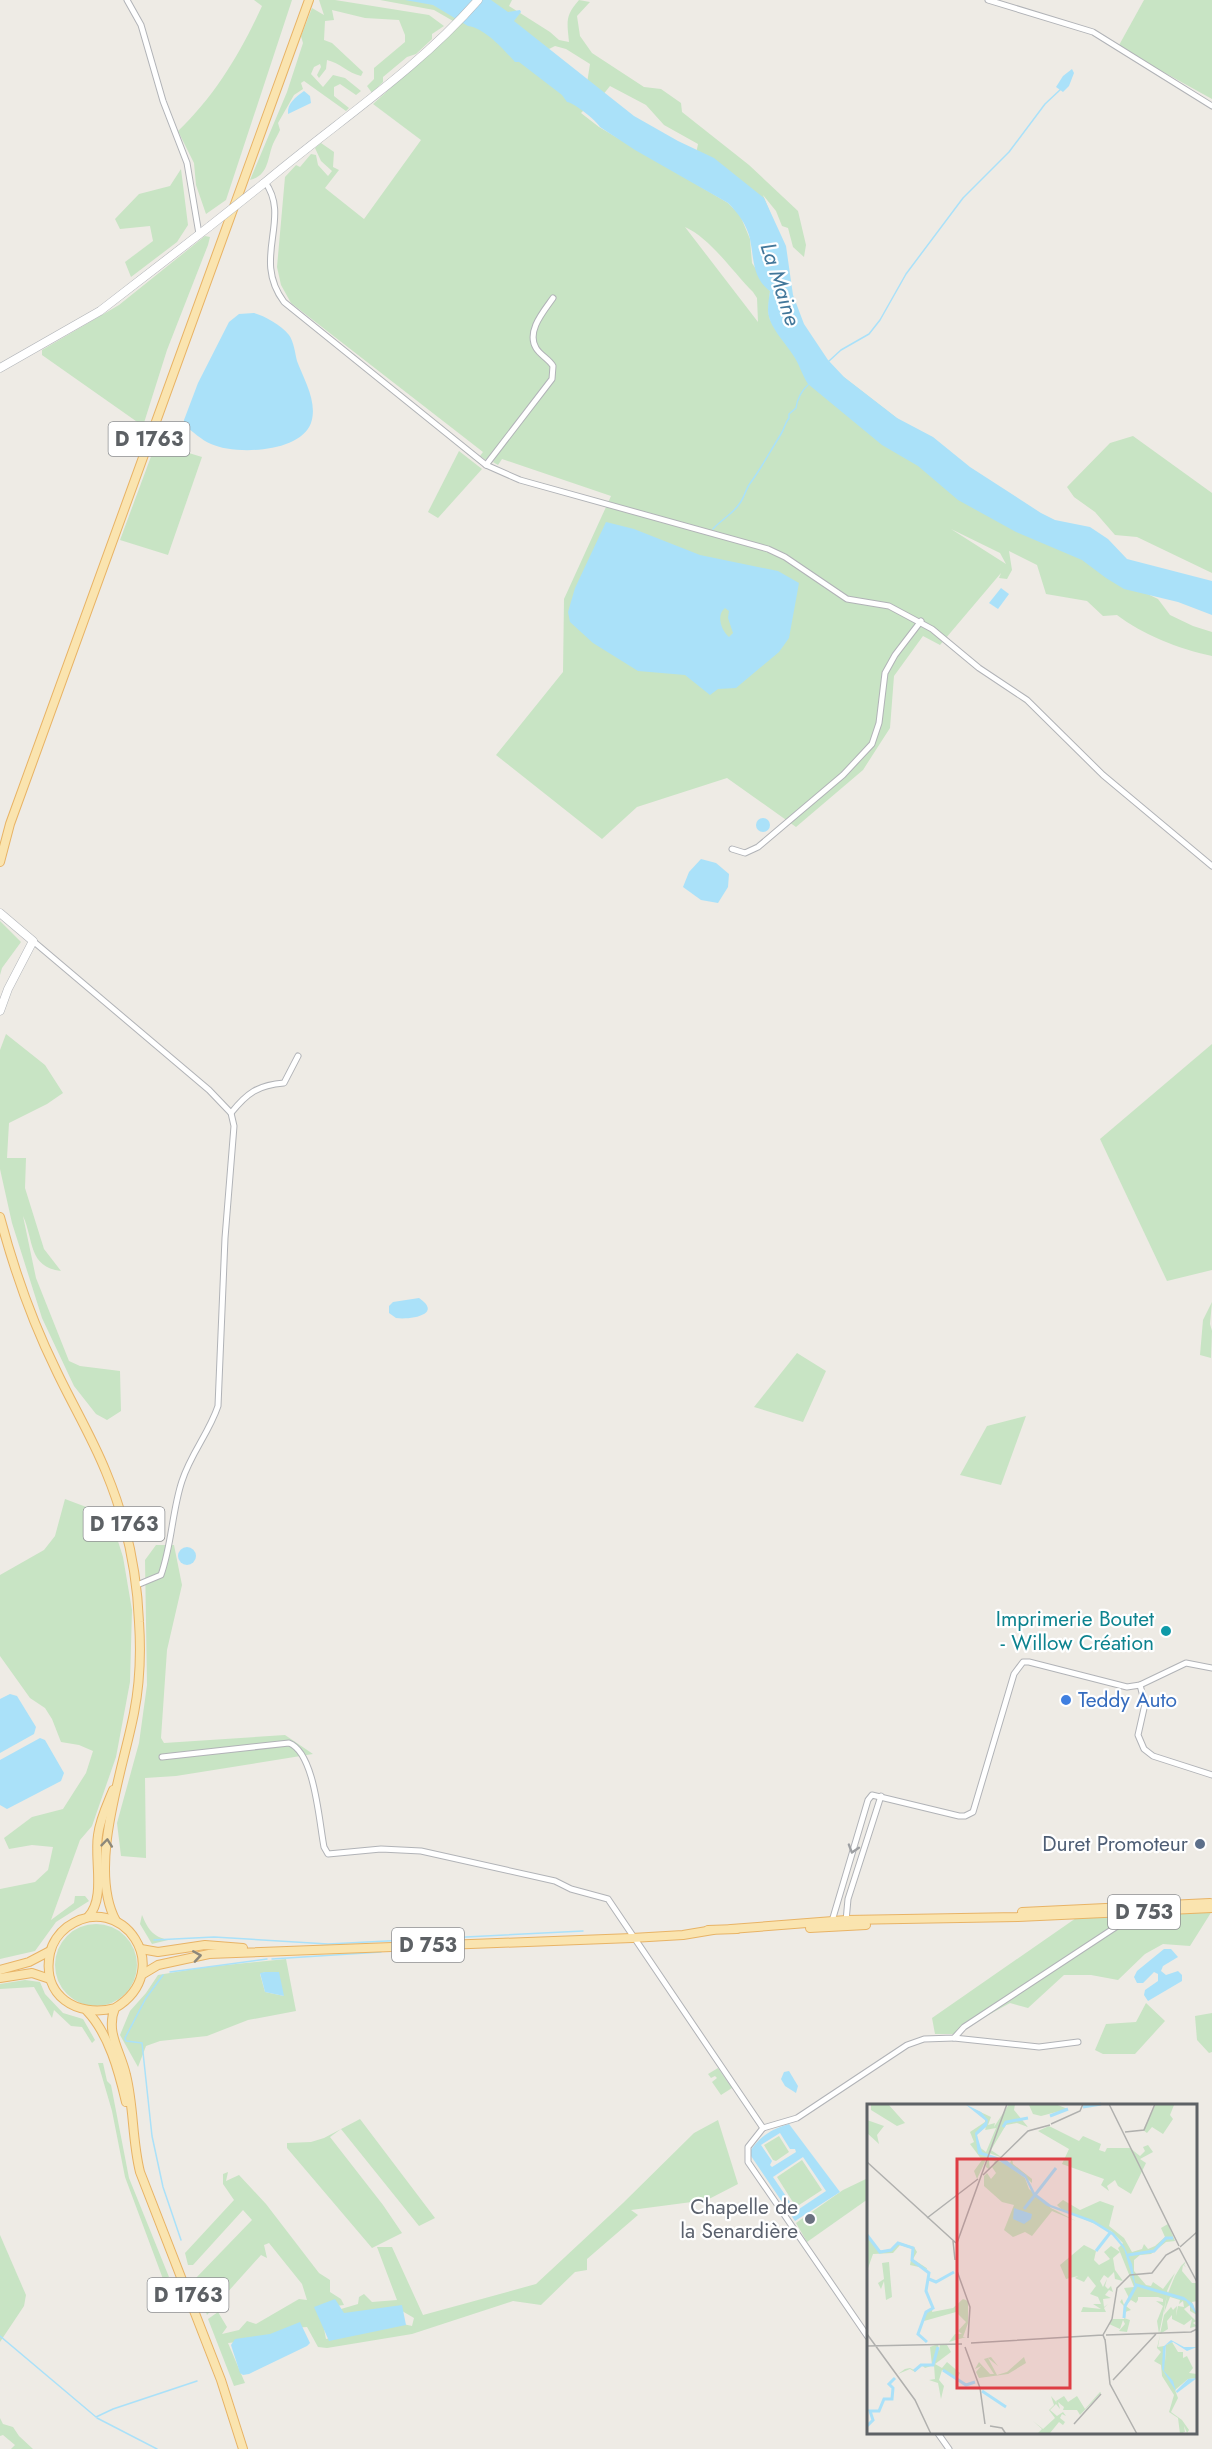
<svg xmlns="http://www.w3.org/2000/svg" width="1212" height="2449" font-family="Jost,sans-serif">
  <rect width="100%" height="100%" fill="#eeebe5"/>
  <!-- green -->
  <g fill="#c8e4c4" fill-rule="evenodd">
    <path d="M254 0H292L226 200 206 214 196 185 194 163 178 131C215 96 241 52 262 6Z"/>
    <path d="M319 0H335L429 15 444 26 432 34V39L416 54 407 57 383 77V82L372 93 367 86 374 79V68L405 42V35L399 20 365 18 332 10 334 20 325 21 324 40 332 43 363 72 361 76C348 73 340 63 327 60L326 69 319 78 317 75 321 67 320 64 314 67 311 74 323 87 333 75 345 78 361 91 356 95 340 84 334 87V96L349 108 346 111 304 81 301 83 303 89 294 95 278 123 280 130C278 135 275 139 273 144 267 159 269 175 250 180L287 92 303 43 301 36 312 8 324 15Z"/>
    <path d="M380 0H422L471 21 585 109 581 113 599 127 728 203 740 215 750 239 752 263 770 291 768 311 770 320 1066 549 1112 577 1158 599 1170 615 1193 626 1212 632V656C1178 649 1142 634 1117 615L1103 616 1087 601 1046 594 1037 565 1009 551 1012 570 1007 579 999 578 1001 573 940 645 923 636 894 676 890 728 863 770 796 827 727 778 637 807 602 839 496 755 563 672 564 599 611 496 502 459 498 465 493 462 496 457 490 455 486 460 480 456 483 452 291 303 281 285 277 267 285 177 296 165 300 167 311 154 316 155 318 165 328 176 332 171 321 161 315 148 321 143 334 152 333 167 339 170 325 188 364 219 421 140 373 104 460 25 434 10ZM685 227C711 239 732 271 753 292L757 298 758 322ZM951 529 1000 553 1006 564Z"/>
    <path d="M488 0H512L509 6 550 32 559 40 569 42C567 21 565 16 579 0L590 2 577 16 580 36 592 53 644 87 661 89 681 103 682 112 749 165 798 211 806 245 804 257 793 247 788 228 782 226 776 211 763 195 779 234H774L696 154 698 144 664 125 646 105 610 86 602 96 587 83 590 64 566 49 555 46 547 50 513 29Z"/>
    <path d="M1144 0H1212V99L1118 47Z"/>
    <path d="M181 169 188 225 177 242 131 277 125 262 153 241 150 226 120 229 115 219 139 194 170 186Z"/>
    <path d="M205 236 210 237 208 245 167 350 143 426 42 355V350L119 305Z"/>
    <path d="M1133 436 1212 493V573L1137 537 1115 535 1095 512 1074 497 1067 487 1110 443Z"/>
    <path d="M156 443 202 457 168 555 120 540Z"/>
    <path d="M459 451 482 469 438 518 428 512Z"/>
    <path d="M0 921 21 942 2 968 0 975Z"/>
    <path d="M6 1034 45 1065 63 1093 47 1104 9 1123 7 1158H26L25 1188 44 1249 61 1271C28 1267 34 1240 23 1216L36 1278 69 1361 80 1366 120 1371 121 1411 107 1420 96 1414 74 1386 42 1318 12 1223 0 1169V1050Z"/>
    <path d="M1212 1044V1270L1167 1281 1100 1139Z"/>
    <path d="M1212 1302 1210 1324 1212 1331 1211 1358 1200 1355 1203 1320Z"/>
    <path d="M797 1353 826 1371 803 1422 754 1407Z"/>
    <path d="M1026 1416 1001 1485 960 1475 987 1426Z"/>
    <path d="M65 1499 110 1516 123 1557 132 1610 130 1682 116 1757 92 1826 80 1840 51 1920 74 1903 75 1896H85L89 1901 56 1922 35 1951 0 1959V1889L35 1882 48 1870 53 1847 32 1845 9 1849 4 1838 32 1817 63 1809 86 1773 93 1751 79 1745 61 1742 52 1719 45 1708 30 1698 0 1656V1575L44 1550 55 1536Z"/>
    <path d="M156 1545H174L182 1585 167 1650 161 1738 164 1743 285 1735 313 1754 176 1776 145 1778 146 1858 121 1856 117 1823 139 1743 147 1685 145 1560Z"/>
    <path d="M1212 1911 1190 1946 1163 1944 1145 1954 1118 1980 1091 1975H1064L1028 2008 1010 2003 954 2034H935L932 2018 1079 1916Z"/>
    <path d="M142 1915C148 1929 152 1936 168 1940L152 1944 140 1924Z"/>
    <circle cx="96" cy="1965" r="41"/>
    <path d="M286 1959 296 2011 248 2020 207 2036 160 2041 146 2046 138 2067 120 2035 130 2011 146 1993 158 1975 206 1967ZM265 1972 284 1996 265 1992 260 1974Z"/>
    <path d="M25 1980 40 1982 45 1994 63 2013 83 2019 95 2040 92 2043 82 2027 71 2026 54 2010 52 2018 34 1987 0 1989V1984Z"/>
    <path d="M1146 2003 1165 2021 1135 2054H1103L1095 2050 1106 2024 1136 2022Z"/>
    <path d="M1212 2013V2052L1209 2053 1197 2040 1195 2016Z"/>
    <path d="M98 2063H103L107 2081 111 2085 129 2178 169 2277 163 2279 125 2177 112 2111Z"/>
    <path d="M718 2068 732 2088 721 2095 712 2082 717 2078 715 2076 711 2078 708 2074Z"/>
    <path d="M360 2119 435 2218 419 2226 341 2129 330 2137 383 2205 402 2233 372 2248 287 2148V2143L311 2142 324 2138Z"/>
    <path d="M718 2120 738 2184 707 2200 631 2210 638 2215 587 2259V2270L575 2272 541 2305 513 2301 412 2334 327 2348 318 2347 307 2327 292 2328 265 2339 228 2343 245 2383 234 2386 208 2319 218 2312 227 2327 222 2334 239 2330 247 2321 256 2324 299 2299 307 2300 302 2284 269 2243 264 2245 267 2258 261 2255 207 2315 195 2279 252 2220 243 2210 193 2265H188L185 2253 234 2200 223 2184V2174L228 2172 226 2181 239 2175 266 2204 319 2273 330 2280V2292L341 2299 344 2305 320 2308 326 2339 394 2322 412 2326 414 2318 397 2308 342 2316 341 2309 358 2304 359 2297 364 2294 372 2302 397 2300 377 2247H392L423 2315 536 2284 623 2203 694 2133Z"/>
    <path d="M779 2136 789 2152 776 2161 773 2160 764 2145Z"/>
    <path d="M802 2160 822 2190 796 2207 777 2177Z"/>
    <path d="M868 2178V2199L807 2242 796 2223 843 2190Z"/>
    <path d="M0 2235 26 2295 24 2306 0 2342Z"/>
    <path d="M0 2418 3 2424 13 2427 19 2436 33 2449H11L15 2445 3 2435 0 2436Z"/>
  </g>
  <!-- water -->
  <g fill="#aae1f9" fill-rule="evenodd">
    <path d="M405 0H491L508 12 520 10 521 12 514 21 634 116 678 141 714 158 764 198 786 246 793 295 804 324 828 360 844 377 897 418 933 437 970 467 1041 513 1055 520 1090 527 1108 539 1127 559 1212 581V615L1178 602 1124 589 1106 578 1082 560 1016 532 958 500 918 466 882 445 808 384C802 375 799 363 793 355 785 342 768 326 768 310 768 304 769 297 770 291 752 278 754 258 750 239 747 225 738 213 728 203L635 150 600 127C596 120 574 103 567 102L562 95 519 62H515C504 50 485 28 468 26L433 5Z"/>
    <path d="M1072 69 1074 73 1069 86 1063 92 1056 87 1063 76Z"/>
    <path d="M304 91 310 96 311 103 288 114C287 103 296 97 304 91Z"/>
    <path d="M254 313C265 316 281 325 289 335 294 342 295 353 297 361 304 380 318 402 311 423 300 453 235 455 211 444 201 440 193 431 184 426V420L198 383 229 322 239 314Z"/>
    <path d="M606 522 634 529 700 555 778 571 799 583 789 638 779 652 736 688 718 689 710 695 685 675 638 671 593 643 570 622 568 612 575 588ZM725 608 729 611 728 618 733 633 729 637C721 630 716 615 725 608Z"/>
    <path d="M1001 588 1009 594 998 609 989 603Z"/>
    <circle cx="763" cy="825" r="7"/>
    <path d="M701 859 716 863 729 874 728 887 718 903 701 900 683 887 689 872Z"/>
    <path d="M419 1298C444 1315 409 1320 396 1318L389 1313V1306L393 1302Z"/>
    <circle cx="187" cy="1556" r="9"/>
    <path d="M10 1694 17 1696 36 1727 34 1734 0 1753V1699Z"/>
    <path d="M40 1738 45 1740 64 1773 61 1781 7 1809 0 1805V1760Z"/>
    <path d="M1164 1949H1171L1178 1957 1163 1966 1161 1971 1166 1975 1178 1971 1182 1975V1981L1148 2001 1144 1995 1145 1990 1158 1981V1974L1154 1972 1143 1983H1137L1134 1977 1137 1971Z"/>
    <path d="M265 1972H279L284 1996 265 1992 260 1973Z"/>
    <path d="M789 2071 798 2086 796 2093 785 2086 781 2079 784 2072Z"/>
    <path d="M789 2124 840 2192 795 2221 749 2153C759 2137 771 2129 789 2124ZM780 2133 790 2149H795L796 2152 772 2167 770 2165 772 2161 761 2145ZM803 2157 826 2191 796 2211 773 2177Z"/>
    <path d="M335 2299 344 2313 402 2305 406 2325 329 2341 314 2307Z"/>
    <path d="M300 2322 310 2343 307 2346 249 2374 243 2375 240 2373 231 2345 235 2339 270 2334Z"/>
  </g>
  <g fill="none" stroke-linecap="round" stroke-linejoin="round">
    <!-- stream -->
    <g stroke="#aae1f9" stroke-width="1.5">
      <path d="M829 361 841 350 869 334 880 320 906 274 963 198 1009 152 1045 104 1061 89"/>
      <path d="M713 529C722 519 733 514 740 503 745 496 746 488 751 482 762 467 771 450 781 434 785 428 784 424 789 418V414L796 408C797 399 802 390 808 385"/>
      <path d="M154 1940 214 1937 328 1944 583 1931"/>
      <path d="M272 1959 381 1952"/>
      <path d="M170 1972 267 1959"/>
      <path d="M163 1975 146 1998 125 2038 126 2041 142 2043 152 2136 163 2187 181 2240"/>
      <path d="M0 2336 96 2417 113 2409 197 2381"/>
      <path d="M97 2418 157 2449"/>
    </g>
    <!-- street casing -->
    <g stroke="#b1b3b7" stroke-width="7">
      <g id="street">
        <path d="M127 0 141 25 163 101 187 163 199 234"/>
        <path d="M988 0 1093 32 1212 106"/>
        <path d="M265 182C292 219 251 258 284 302L486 465 520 480 768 549 785 557 847 599 889 606 932 629 979 668 1027 700 1103 775 1212 866"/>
        <path d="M486 465 552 379 553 366C549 359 540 355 536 348 526 331 544 311 553 298"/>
        <path d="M732 849 745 853 758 847 843 775 872 744 879 723 885 673 895 655 921 621"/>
        <path d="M33 941 209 1090 231 1113 234 1126 225 1238 218 1406C209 1433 191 1453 182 1481 172 1511 172 1544 161 1575L137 1585"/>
        <path d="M231 1113C247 1093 258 1085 284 1083L298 1056"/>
        <path d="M1140 1685 1145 1704 1138 1735 1144 1749 1153 1756 1212 1775"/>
        <path d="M162 1757 289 1743C315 1753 319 1822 324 1847L328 1854 381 1849 421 1851 555 1881 571 1889 608 1899 763 2128"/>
        <path d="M832 1921 868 1800 872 1795 959 1816H965L973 1812 1014 1674 1023 1662H1029L1127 1687 1140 1685 1186 1663 1212 1668"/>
        <path d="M846 1921 848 1899 881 1796"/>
        <path d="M954 2038 1039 2047 1078 2042"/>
        <path d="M763 2128 797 2118 907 2045 924 2039 954 2038 964 2027 1125 1921 1131 1910"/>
        <path d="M763 2128 748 2147V2162L868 2337"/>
        <path d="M937 2432 949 2449"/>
      </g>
    </g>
    <!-- secondary casing -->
    <g stroke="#b2b5b9" stroke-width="9">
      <g id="secondary">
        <path d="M263 184C335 123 416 71 478 0"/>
        <path d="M0 368 100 311 210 226"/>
        <path d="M0 913 33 941 8 989 0 1011"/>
      </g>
    </g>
    <!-- primary casing -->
    <g stroke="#e8b365" stroke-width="10">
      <g id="primary">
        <path d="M0 862 10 824 309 0"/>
        <path d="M0 1217C14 1270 32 1321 56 1370 72 1404 92 1437 106 1472 126 1520 137 1571 139 1622 141 1652 140 1683 134 1713 123 1770 87 1868 116 1921"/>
        <path d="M1022 1912 1210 1903"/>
        <path d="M88 1917C106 1898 94 1860 98 1835 100 1819 107 1805 113 1790"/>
        <path d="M810 1928 866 1925"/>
        <path d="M731 1929 846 1920 1018 1917 1212 1908"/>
        <path d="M708 1930 737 1929"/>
        <path d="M141 1949 158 1952 205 1945 243 1948"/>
        <path d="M0 1970 29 1962 50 1951"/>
        <path d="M143 1974 158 1965 209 1954 632 1938 683 1935 713 1930"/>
        <path d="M0 1978 32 1973 50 1979"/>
        <path d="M115 2008C77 2018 41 1996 50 1953 52 1943 59 1933 67 1927 121 1888 178 1970 115 2008 105 2032 121 2052 126 2075 134 2107 132 2140 140 2172L221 2380 243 2449"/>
        <path d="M87 2011C109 2034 119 2072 126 2102"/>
      </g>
    </g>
    <!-- street -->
    <use href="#street" stroke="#fff" stroke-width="5"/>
    <!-- secondary -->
    <use href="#secondary" stroke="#fff" stroke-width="8"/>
    <!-- primary -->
    <use href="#primary" stroke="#fae4af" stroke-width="8"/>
    <!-- secondary-bridge casing -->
    <g stroke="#b2b5b9" stroke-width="9" stroke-linecap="butt">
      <path id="secondary-bridge" d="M210 226 263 184"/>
    </g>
    <!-- secondary-bridge -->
    <use href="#secondary-bridge" stroke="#fff" stroke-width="8"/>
  </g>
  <!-- one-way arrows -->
  <defs><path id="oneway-chevron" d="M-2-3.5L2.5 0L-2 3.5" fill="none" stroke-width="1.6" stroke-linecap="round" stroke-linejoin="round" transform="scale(1.5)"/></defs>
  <g stroke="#8c887b">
    <use href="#oneway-chevron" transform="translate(107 1843) rotate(-84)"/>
    <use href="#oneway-chevron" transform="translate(197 1956) rotate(-9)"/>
  </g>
  <use stroke="#9ea0a3" href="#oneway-chevron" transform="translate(853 1849) rotate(107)"/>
  <!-- markers -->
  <circle fill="#0f9aa8" stroke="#fff" stroke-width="2" cx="1166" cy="1631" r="6"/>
  <circle fill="#3f7fe0" stroke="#fff" stroke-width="2" cx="1066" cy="1700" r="6"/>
  <circle fill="#5c6f8a" stroke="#fff" stroke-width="2" cx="1200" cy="1844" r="6"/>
  <circle fill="#6b7280" stroke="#fff" stroke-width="2" cx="810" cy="2219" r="6"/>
  <g text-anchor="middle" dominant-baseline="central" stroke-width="4.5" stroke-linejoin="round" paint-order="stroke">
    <!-- shield labels -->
    <g fill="#fff" stroke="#8e9093" stroke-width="1.5">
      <rect x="108.5" y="422" width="81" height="34" rx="4.5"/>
      <rect x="83.5" y="1507" width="81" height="34" rx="4.5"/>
      <rect x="1108" y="1895" width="72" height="34" rx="4.5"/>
      <rect x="392" y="1928" width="72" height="34" rx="4.5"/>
      <rect x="147.5" y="2278" width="81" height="34" rx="4.5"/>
    </g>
    <g font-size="20" font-weight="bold" fill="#5d6165">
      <text x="149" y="439">D 1763</text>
      <text x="124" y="1524">D 1763</text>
      <text x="1144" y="1912">D 753</text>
      <text x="428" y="1945">D 753</text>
      <text x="188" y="2295">D 1763</text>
    </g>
    <!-- culture labels -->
    <g font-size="21" fill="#0d838f" stroke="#fff" text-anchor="end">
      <text x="1154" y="1619">Imprimerie Boutet<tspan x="1154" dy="24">- Willow Création</tspan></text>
    </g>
    <!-- shop labels -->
    <g font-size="21" fill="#366cbe" stroke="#fff" text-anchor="start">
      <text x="1078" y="1700">Teddy Auto</text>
    </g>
    <!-- service labels -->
    <g font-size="21" fill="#4e5e75" stroke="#fff" text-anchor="end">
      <text x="1188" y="1844">Duret Promoteur</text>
    </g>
    <!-- worship labels -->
    <g font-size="21" fill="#5b616d" stroke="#fff" text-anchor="end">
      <text x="798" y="2207">Chapelle de<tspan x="798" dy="24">la Senardière</tspan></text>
    </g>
    <!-- water labels -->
    <g font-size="22" font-style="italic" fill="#42779a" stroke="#fff">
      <text transform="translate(781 284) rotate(72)">La Maine</text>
    </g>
  </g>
  <!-- overview -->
  <g transform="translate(867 2104)">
    <rect width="330" height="330" fill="#eeebe5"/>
    <path d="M4 0H21L38 19 30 22 4 6ZM142 0H148L147 6 161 23 150 19 139 21 124 46 143 59 145 55 146 60 165 75V79L136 54 122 49 110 75 107 67 115 56 103 40 107 38 103 28 118 18V13L107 5 124 13 121 21 128 19 127 23ZM119 23 118 26 129 24 119 48 111 42 110 30ZM188 0 201 5 174 12 166 10 162 1ZM289 0 307 1 303 11 306 15 296 30 285 23 280 29 276 26ZM0 16 17 22 10 31 12 40 0 29ZM182 22 212 37 216 32 234 40 232 46 238 48 240 44H263L273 52 278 47 276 43 281 41 286 48 273 55 279 59 264 90 251 82 248 76 240 82 242 87 234 81 237 75 195 60 202 45 171 27ZM120 53 137 59 158 74 162 85 184 104 209 117 185 107 165 132 158 128 146 133 137 126 147 101 135 98 117 82V72L120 69 124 75 129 69 125 63 128 57 122 56 123 66 119 63ZM196 96 213 106 233 97 247 102 242 122 257 134 265 148 275 145 277 140 281 145 288 142 298 133 294 124 301 120 308 137 299 138 284 150 273 151 267 156V167L279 181 284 182 286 178 296 185 308 169 300 187 301 189 308 172 314 162 319 157 317 161 320 164 316 161 315 167 325 179H330V197L325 198 330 211 323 207V201L317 205 329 217 326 219 330 222 323 224 325 215 317 221 305 215V211L300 217 301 225 293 230 297 211 304 203 306 206 310 202 309 212 311 202 317 203 316 197 312 200 313 196 303 193 297 209 300 191 292 230 290 217 296 202 289 197 296 198V195L291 193H271V196L265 205 269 199 264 196 261 199 259 202 264 206 258 208 257 214 263 216 260 228 252 227 258 220 256 216 253 225 242 220 246 215H257L259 204 253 198 255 195 257 201 262 194 257 184 267 183 253 148 246 154 248 166 256 177 248 175 247 168 241 174 237 171 233 177 236 183 240 175 238 182 241 185 244 182 246 188 242 186 238 191 244 194 236 195 237 203 241 200 237 204 239 208H214L216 203 234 205 226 200H234L231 193 223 190 229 182 221 172 217 178 208 174 211 172 199 175 193 161 217 141 229 147 227 156 232 161 243 155 237 148 244 142 253 148 251 144 256 139 244 127 194 105 190 101ZM0 131 13 147 25 145 31 138 47 143 50 148 46 155 61 165 43 161 46 145 33 141 26 149 6 150 0 167ZM22 158 25 193 19 196 17 177 14 185 11 179 17 175 15 159ZM96 195 101 197V219L96 233H99L82 238 88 230H95L91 227 99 218 89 208 57 217 58 210 66 203 65 208 86 204ZM293 231 291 243 297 242 298 258 299 241 305 238 311 248H316V254L320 252 326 264 322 269 330 270V274L321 275 308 286 311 294 304 308 315 316 322 326 320 329 317 322 318 328 313 330 311 314 302 308 307 291 295 272 294 261 287 257 294 248 290 244ZM71 240 72 247 73 241H80L84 248 68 260 75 264 80 258 93 269 90 274 75 266 72 276 77 282 74 295 71 279 62 276 68 275 67 261 58 264 55 261 48 268 43 265 31 270 38 265 43 264 47 266 54 261H65L63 243ZM124 253 131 262 121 254 130 271 140 268 157 253 159 259 141 270 112 274 109 268 114 262 108 265 112 258 123 270H127L117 255ZM233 288 234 289 213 311 210 306H196L197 303 191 298 193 305 189 300 183 306 190 312 196 308 199 312 195 310 193 314 198 318 196 321 192 318 183 329 170 330 175 325 166 317 176 325 188 314 182 306 187 301 184 292 190 299 189 297 197 292 201 298 210 292 218 305Z" fill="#c8e4c4" fill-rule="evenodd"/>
    <path d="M98 0 114 8 121 16 120 22 110 31 115 48 139 56 159 71 168 89 184 101 226 116 247 129 257 142 265 160 268 179 317 193 326 200 330 211 319 197 268 182 257 145 245 131 226 119 180 102 166 91 158 74 131 56 111 50 108 29 119 17ZM147 104 165 110 164 115 157 120 146 115ZM304 236 317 243H330L320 247 306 238 299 241 297 267 306 277 309 287 321 275 330 274 310 289 295 265 296 243Z" fill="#aae1f9"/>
    <path fill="none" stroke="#aae1f9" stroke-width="3" d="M216 3 234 0M183 12 201 5M136 23 139 18 161 14M157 105 189 64M0 131 13 148 24 146 31 139 46 144 45 156 62 169 59 187 66 204 59 208 51 230 60 238M229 147 243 129M261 151 287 147 299 134H306M62 175 69 178 87 168M257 214 258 202 269 182M76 266 99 281 108 278M47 267 54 261H66L71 243M115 287 139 303M0 322 6 316 3 307H12L17 295H25L26 284 22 280 28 274"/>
    <path fill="none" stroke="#b0b0ae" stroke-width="1.5" d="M242 0 312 142M184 20 213 7 216 0M258 28 277 26 288 0M0 58 89 139M116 71 161 27 183 21M60 114 111 75M86 137 88 156M313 143 330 128M312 144 330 178M0 230 48 296 64 330M239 231 324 228 330 225M101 234 103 203 90 167V139L140 0M238 235 243 280 270 330M238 236 236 231 245 215 250 184 263 171 285 169 299 151 312 144M104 239 236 231M0 242 95 240M98 243 113 284 118 320M246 276 289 230M207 320 234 290M123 322 135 324 139 330"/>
    <path fill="#de3c43" fill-opacity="0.15" stroke="#de3c43" stroke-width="3" d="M90 55H203V284H90Z"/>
    <rect width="330" height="330" fill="none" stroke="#5d6165" stroke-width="3"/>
  </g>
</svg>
